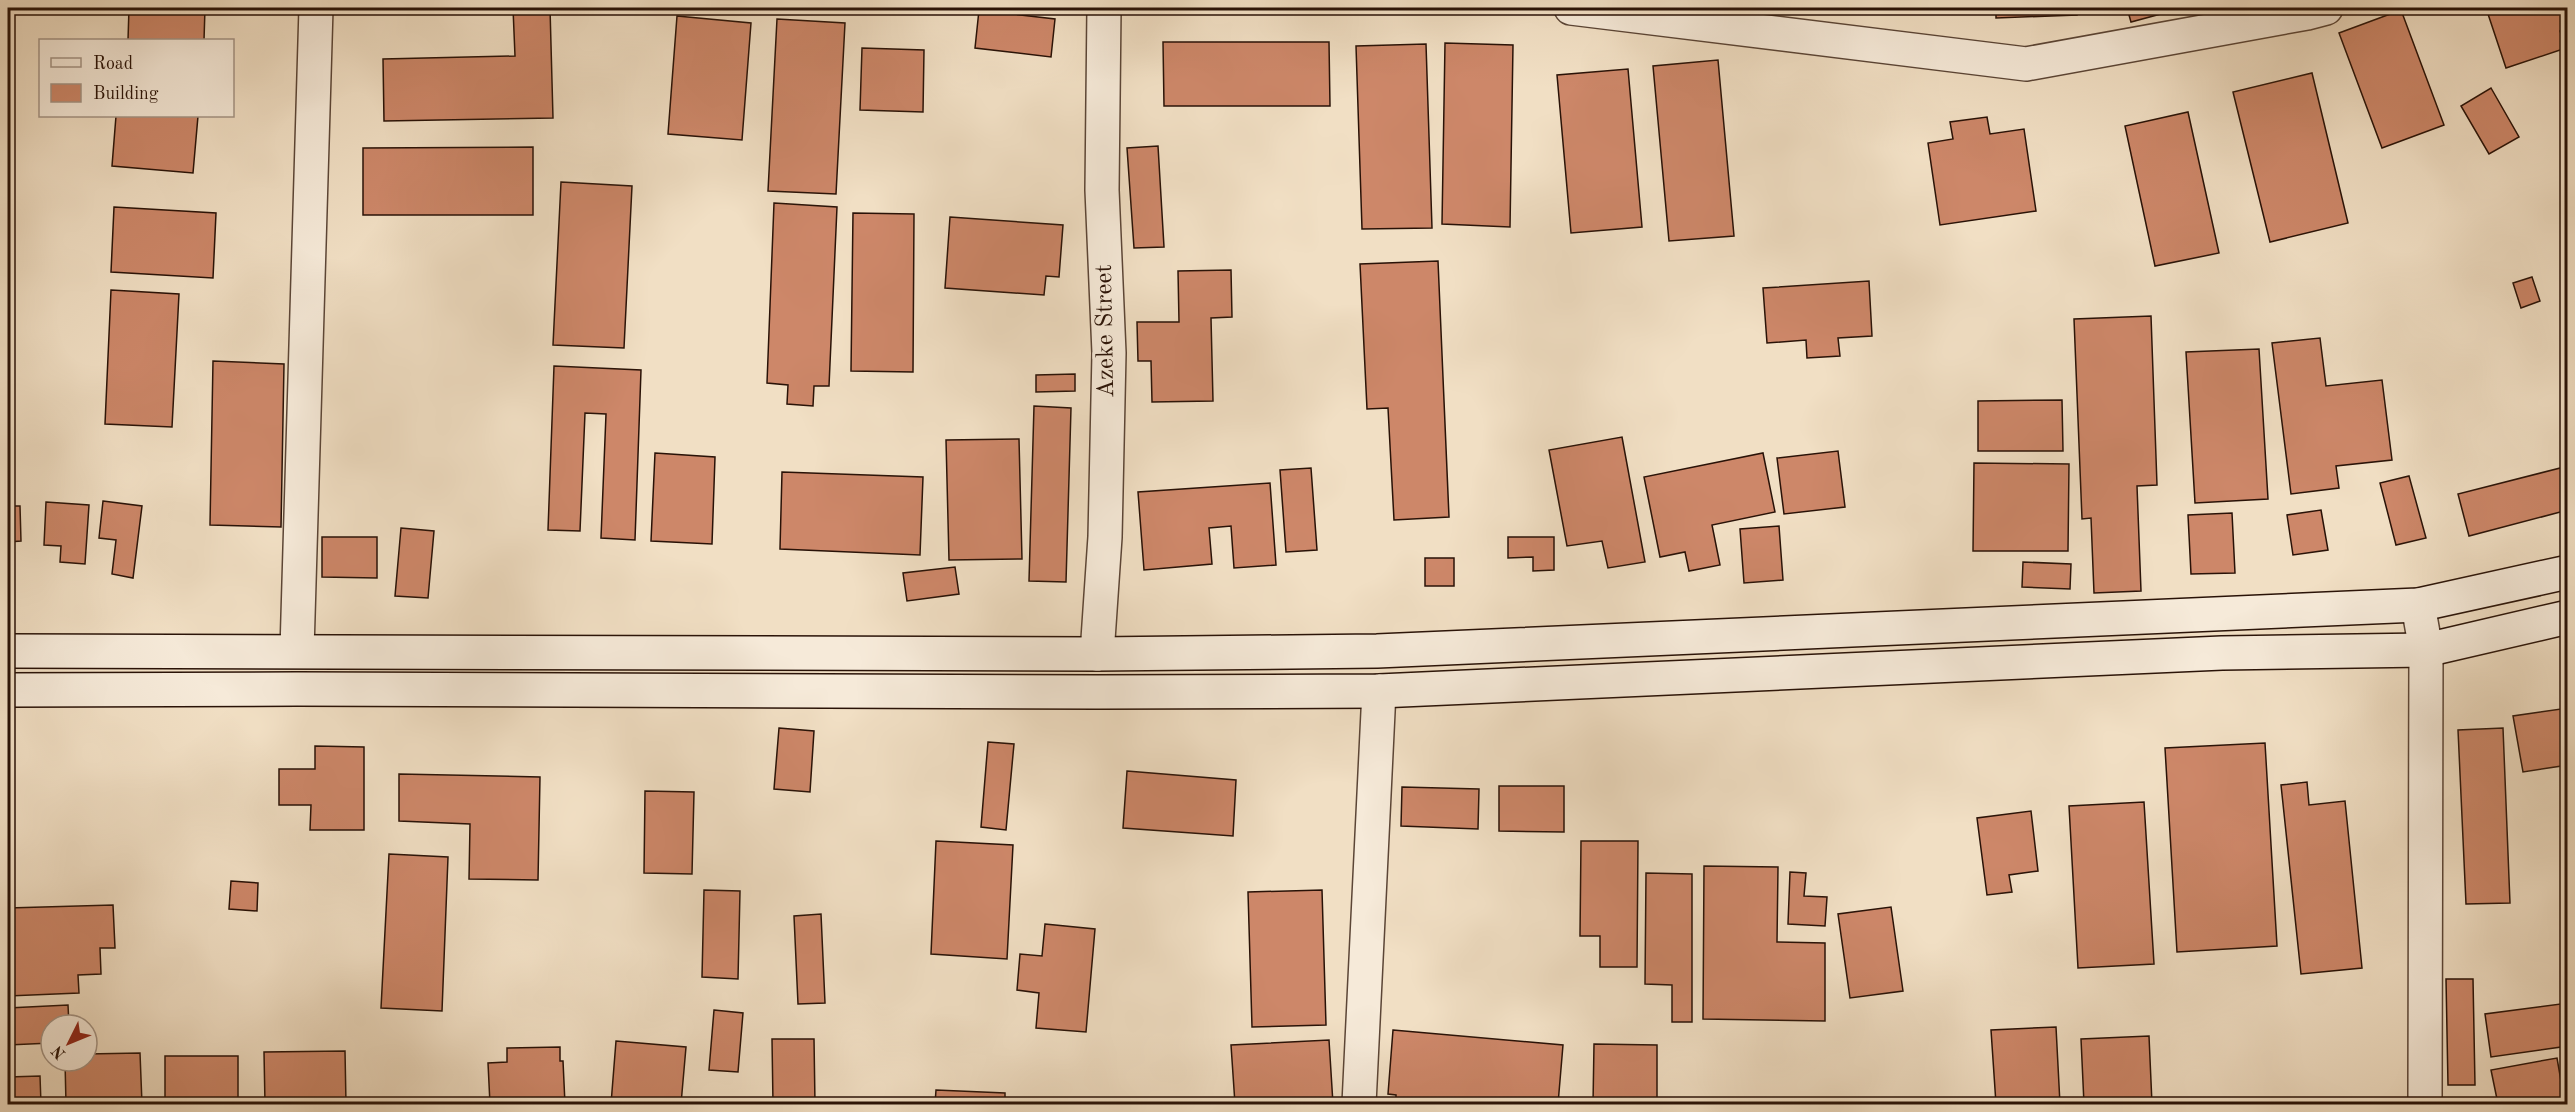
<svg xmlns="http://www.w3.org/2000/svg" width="2575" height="1112" font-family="'Old Standard TT',serif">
  <rect width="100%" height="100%" fill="#f1dfc4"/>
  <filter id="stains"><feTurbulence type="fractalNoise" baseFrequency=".00333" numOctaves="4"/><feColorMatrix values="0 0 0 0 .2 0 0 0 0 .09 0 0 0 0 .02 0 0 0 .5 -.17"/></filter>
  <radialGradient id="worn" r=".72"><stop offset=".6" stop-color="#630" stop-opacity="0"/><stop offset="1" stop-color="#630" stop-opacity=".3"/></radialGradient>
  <!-- building -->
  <g fill="#cd8769" stroke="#291207" stroke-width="1.5">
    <path d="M129 8H205L204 40H128Z"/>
    <path d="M513 8H550L553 118 384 121 383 59 515 56Z"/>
    <path d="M1996 8H2076L2077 15 1996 18Z"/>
    <path d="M2127 8H2183L2131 22Z"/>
    <path d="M2486 8H2568V29L2560 31 2566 48 2506 68Z"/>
    <path d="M979 10 1055 19 1051 57 975 48Z"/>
    <path d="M2401 10 2444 125 2382 148 2339 33Z"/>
    <path d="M677 16 751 23 742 140 668 134Z"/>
    <path d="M777 19 845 23 836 194 768 191Z"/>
    <path d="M1163 42H1329L1330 106H1164Z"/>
    <path d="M1445 43 1513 45 1510 227 1442 224Z"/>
    <path d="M1426 44 1432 228 1362 229 1356 46Z"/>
    <path d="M862 48 924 50 923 112 860 110Z"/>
    <path d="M1718 60 1734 236 1669 241 1653 66Z"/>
    <path d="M1628 69 1642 227 1571 233 1557 75Z"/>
    <path d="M2312 73 2348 223 2270 242 2233 92Z"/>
    <path d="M2491 88 2519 137 2489 154 2461 106Z"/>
    <path d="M2188 112 2219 253 2155 266 2125 126Z"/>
    <path d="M116 116H198L193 173 112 166Z"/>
    <path d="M1987 117 1990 134 2024 129 2036 211 1940 225 1928 143 1953 139 1950 122Z"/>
    <path d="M1158 146 1164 247 1134 248 1127 148Z"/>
    <path d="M533 147V215H363V148Z"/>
    <path d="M561 182 632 186 624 348 553 345Z"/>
    <path d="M774 203 837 207 829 386H814L813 406 787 404 788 385 767 383Z"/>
    <path d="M114 207 216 213 213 278 111 272Z"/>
    <path d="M853 213 914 214 913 372 851 371Z"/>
    <path d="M950 217 1063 225 1059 277 1046 276 1044 295 945 288Z"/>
    <path d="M1438 261 1449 517 1394 520 1388 408 1367 409 1360 264Z"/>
    <path d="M1231 270 1232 317 1211 318 1213 401 1152 402 1151 361H1138L1137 322H1179L1178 271Z"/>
    <path d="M2532 277 2540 301 2521 308 2513 283Z"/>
    <path d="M1869 281 1872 336 1838 338 1840 356 1807 358 1806 340 1767 343 1763 288Z"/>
    <path d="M111 290 179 294 172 427 105 424Z"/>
    <path d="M2151 316 2157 485 2137 486 2141 591 2094 593 2091 518 2082 519 2074 319Z"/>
    <path d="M2320 338 2326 386 2382 380 2392 460 2336 466 2339 488 2291 494 2272 343Z"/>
    <path d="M2259 349 2268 499 2195 503 2186 352Z"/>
    <path d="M213 361 284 364 281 527 210 525Z"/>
    <path d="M554 366 641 370 635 540 601 538 606 414 585 413 580 531 548 530Z"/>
    <path d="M1075 374V391L1036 392V375Z"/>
    <path d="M2062 400 2063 451H1978V401Z"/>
    <path d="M1034 406 1071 408 1066 582 1029 581Z"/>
    <path d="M1622 437 1645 562 1608 568 1602 541 1567 546 1549 450Z"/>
    <path d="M1019 439 1022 559 949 560 946 440Z"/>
    <path d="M1838 451 1845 507 1784 514 1777 458Z"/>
    <path d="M655 453 715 457 712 544 651 541Z"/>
    <path d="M1763 453 1775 512 1712 525 1720 565 1689 571 1685 552 1660 557 1644 477Z"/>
    <path d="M1974 463 2069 464 2068 551H1973Z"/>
    <path d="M2568 466V510L2469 536 2458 494Z"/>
    <path d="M1311 468 1317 550 1286 552 1280 470Z"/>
    <path d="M782 472 923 477 920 555 780 549Z"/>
    <path d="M2409 476 2426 538 2396 545 2380 483Z"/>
    <path d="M1270 483 1276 565 1234 568 1231 526 1209 528 1212 564 1144 570 1138 492Z"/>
    <path d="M103 501 142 506 133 578 112 574 116 540 99 538Z"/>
    <path d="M46 502 89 505 85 564 60 562 61 546 44 545Z"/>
    <path d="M8 506H20L21 541 8 542Z"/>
    <path d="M2321 510 2328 550 2293 555 2287 515Z"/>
    <path d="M2232 513 2235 573 2191 574 2188 515Z"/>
    <path d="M1779 526 1783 580 1744 583 1740 529Z"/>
    <path d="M401 528 434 531 428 598 395 596Z"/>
    <path d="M322 537H377V578L322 577Z"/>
    <path d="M1508 537H1554V570L1533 571V557L1508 558Z"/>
    <rect x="1425" y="558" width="29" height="28"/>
    <path d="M2023 562 2071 564 2070 589 2022 587Z"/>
    <path d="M955 567 959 594 907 601 903 573Z"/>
    <path d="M2568 708V765L2523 772 2513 716Z"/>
    <path d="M779 728 814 731 810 792 774 789Z"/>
    <path d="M2503 728 2510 903 2466 904 2458 730Z"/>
    <path d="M988 742 1014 744 1006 830 981 827Z"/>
    <path d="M2265 743 2277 946 2177 952 2165 748Z"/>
    <path d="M315 746 364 747V830H310L311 805H279V769H315Z"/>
    <path d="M1127 771 1236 780 1233 836 1123 828Z"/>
    <path d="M399 774 540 777 538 880 469 879 470 824 399 821Z"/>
    <path d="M2307 782 2309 805 2345 801 2362 968 2301 974 2281 785Z"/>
    <path d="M1499 786H1564V832L1499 831Z"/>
    <path d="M1402 787 1479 789 1478 829 1401 826Z"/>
    <path d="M645 791 694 792 692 874 644 873Z"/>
    <path d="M2144 802 2154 964 2078 968 2069 806Z"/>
    <path d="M2031 811 2038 871 2009 875 2012 892 1987 895 1977 818Z"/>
    <path d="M936 841 1013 845 1007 959 931 954Z"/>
    <path d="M1581 841H1638L1637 967H1600V936H1580Z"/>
    <path d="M389 854 448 857 442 1011 381 1008Z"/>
    <path d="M1704 866 1778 867 1777 942 1825 943V1021L1703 1019Z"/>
    <path d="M1790 872 1806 873 1804 896 1827 897 1825 926 1788 924Z"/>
    <path d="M1646 873 1692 874V1022H1672V985L1645 984Z"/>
    <path d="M231 881 258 883 257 911 229 909Z"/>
    <path d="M704 890 740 891 738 979 702 977Z"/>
    <path d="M1322 890 1326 1025 1252 1027 1248 892Z"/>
    <path d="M113 905 115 948H100L101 974 78 975 79 993 8 996V908Z"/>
    <path d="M1891 907 1903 991 1850 998 1838 914Z"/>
    <path d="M821 914 825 1003 798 1004 794 916Z"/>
    <path d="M1045 924 1095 929 1086 1032 1036 1028 1039 993 1017 990 1020 954 1042 956Z"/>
    <path d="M2446 979H2473L2475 1085H2448Z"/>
    <path d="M2568 1003V1046L2491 1057 2485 1014Z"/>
    <path d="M68 1005 69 1025H51V1043L8 1045V1008Z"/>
    <path d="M714 1010 743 1013 738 1072 709 1070Z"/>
    <path d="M2056 1027 2060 1104H1996L1991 1030Z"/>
    <path d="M1393 1030 1563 1045 1558 1104H1396V1095L1388 1094Z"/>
    <path d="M2149 1036 2152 1104H2084L2081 1039Z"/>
    <path d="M772 1039H814L815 1104H773Z"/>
    <path d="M1329 1040 1333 1104H1235L1231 1045Z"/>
    <path d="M616 1041 686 1047 681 1104H611Z"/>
    <path d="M1594 1044 1657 1045V1104H1593Z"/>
    <path d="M560 1047V1061H563L565 1104H490L488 1063 507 1062V1048Z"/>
    <path d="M345 1051 346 1104H265L264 1052Z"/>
    <path d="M140 1053 142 1104H66L65 1061H87V1054Z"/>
    <rect x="165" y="1056" width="73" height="48"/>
    <path d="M2557 1058 2565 1104H2498L2491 1070Z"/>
    <path d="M40 1076 41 1104H8V1077Z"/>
    <path d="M936 1090 1005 1093V1104H935Z"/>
  </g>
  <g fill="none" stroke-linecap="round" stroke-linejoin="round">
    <!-- minor casing -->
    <g stroke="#5b4536" stroke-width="36">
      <g id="minor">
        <path d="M1571 8 2026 64 2307 13 2326 8"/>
        <path d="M2418 605 2426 650 2425 1104"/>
        <path d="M297 650 316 8"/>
        <path d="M1097 654 1105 537 1109 353 1102 190 1104 8"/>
        <path d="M1359 1104 1379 691"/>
      </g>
    </g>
    <!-- secondary casing -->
    <g stroke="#291207" stroke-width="36">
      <g id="secondary">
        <path d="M8 651 1097 654 1377 651 2418 605 2568 572"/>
        <path d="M8 690 297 689 1098 692 1379 691 2222 653 2426 650 2568 617"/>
      </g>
    </g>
    <!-- minor -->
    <use href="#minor" stroke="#f6ead9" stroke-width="33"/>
    <!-- secondary -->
    <use href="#secondary" stroke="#f6ead9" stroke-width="33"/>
  </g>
  <g text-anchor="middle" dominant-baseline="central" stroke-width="6" stroke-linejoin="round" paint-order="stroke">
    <!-- street labels -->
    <g font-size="24" fill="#291207" stroke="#f6ead9">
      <text transform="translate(1106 331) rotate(-91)">Azeke Street</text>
    </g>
  </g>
  <!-- margin -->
  <rect width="2575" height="1112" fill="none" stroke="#f1dfc4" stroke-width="30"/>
  <rect x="9" y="9" width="2557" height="1094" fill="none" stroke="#291207" stroke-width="3"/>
  <rect x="15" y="15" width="2545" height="1082" fill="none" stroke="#291207" stroke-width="1.5"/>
  <!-- legend -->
  <rect x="39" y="39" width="195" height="78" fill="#f6ead9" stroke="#a49485" stroke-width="1.5"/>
  <rect x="51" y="58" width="30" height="9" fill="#f6ead9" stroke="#a49485" stroke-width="1.5"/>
  <text x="93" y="69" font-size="18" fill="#291207">Road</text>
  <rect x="51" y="84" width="30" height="18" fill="#cd8769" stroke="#a49485" stroke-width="1.5"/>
  <text x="93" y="99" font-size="18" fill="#291207">Building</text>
  <!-- north arrow -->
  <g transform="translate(69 1043) rotate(227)"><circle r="28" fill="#f6ead9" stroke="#a49485" stroke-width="1.5"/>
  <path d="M0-4.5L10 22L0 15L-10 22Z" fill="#8f2418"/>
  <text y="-9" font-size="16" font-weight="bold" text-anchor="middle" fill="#291207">N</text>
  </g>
  <rect width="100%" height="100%" filter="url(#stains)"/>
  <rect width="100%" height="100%" fill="url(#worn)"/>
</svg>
